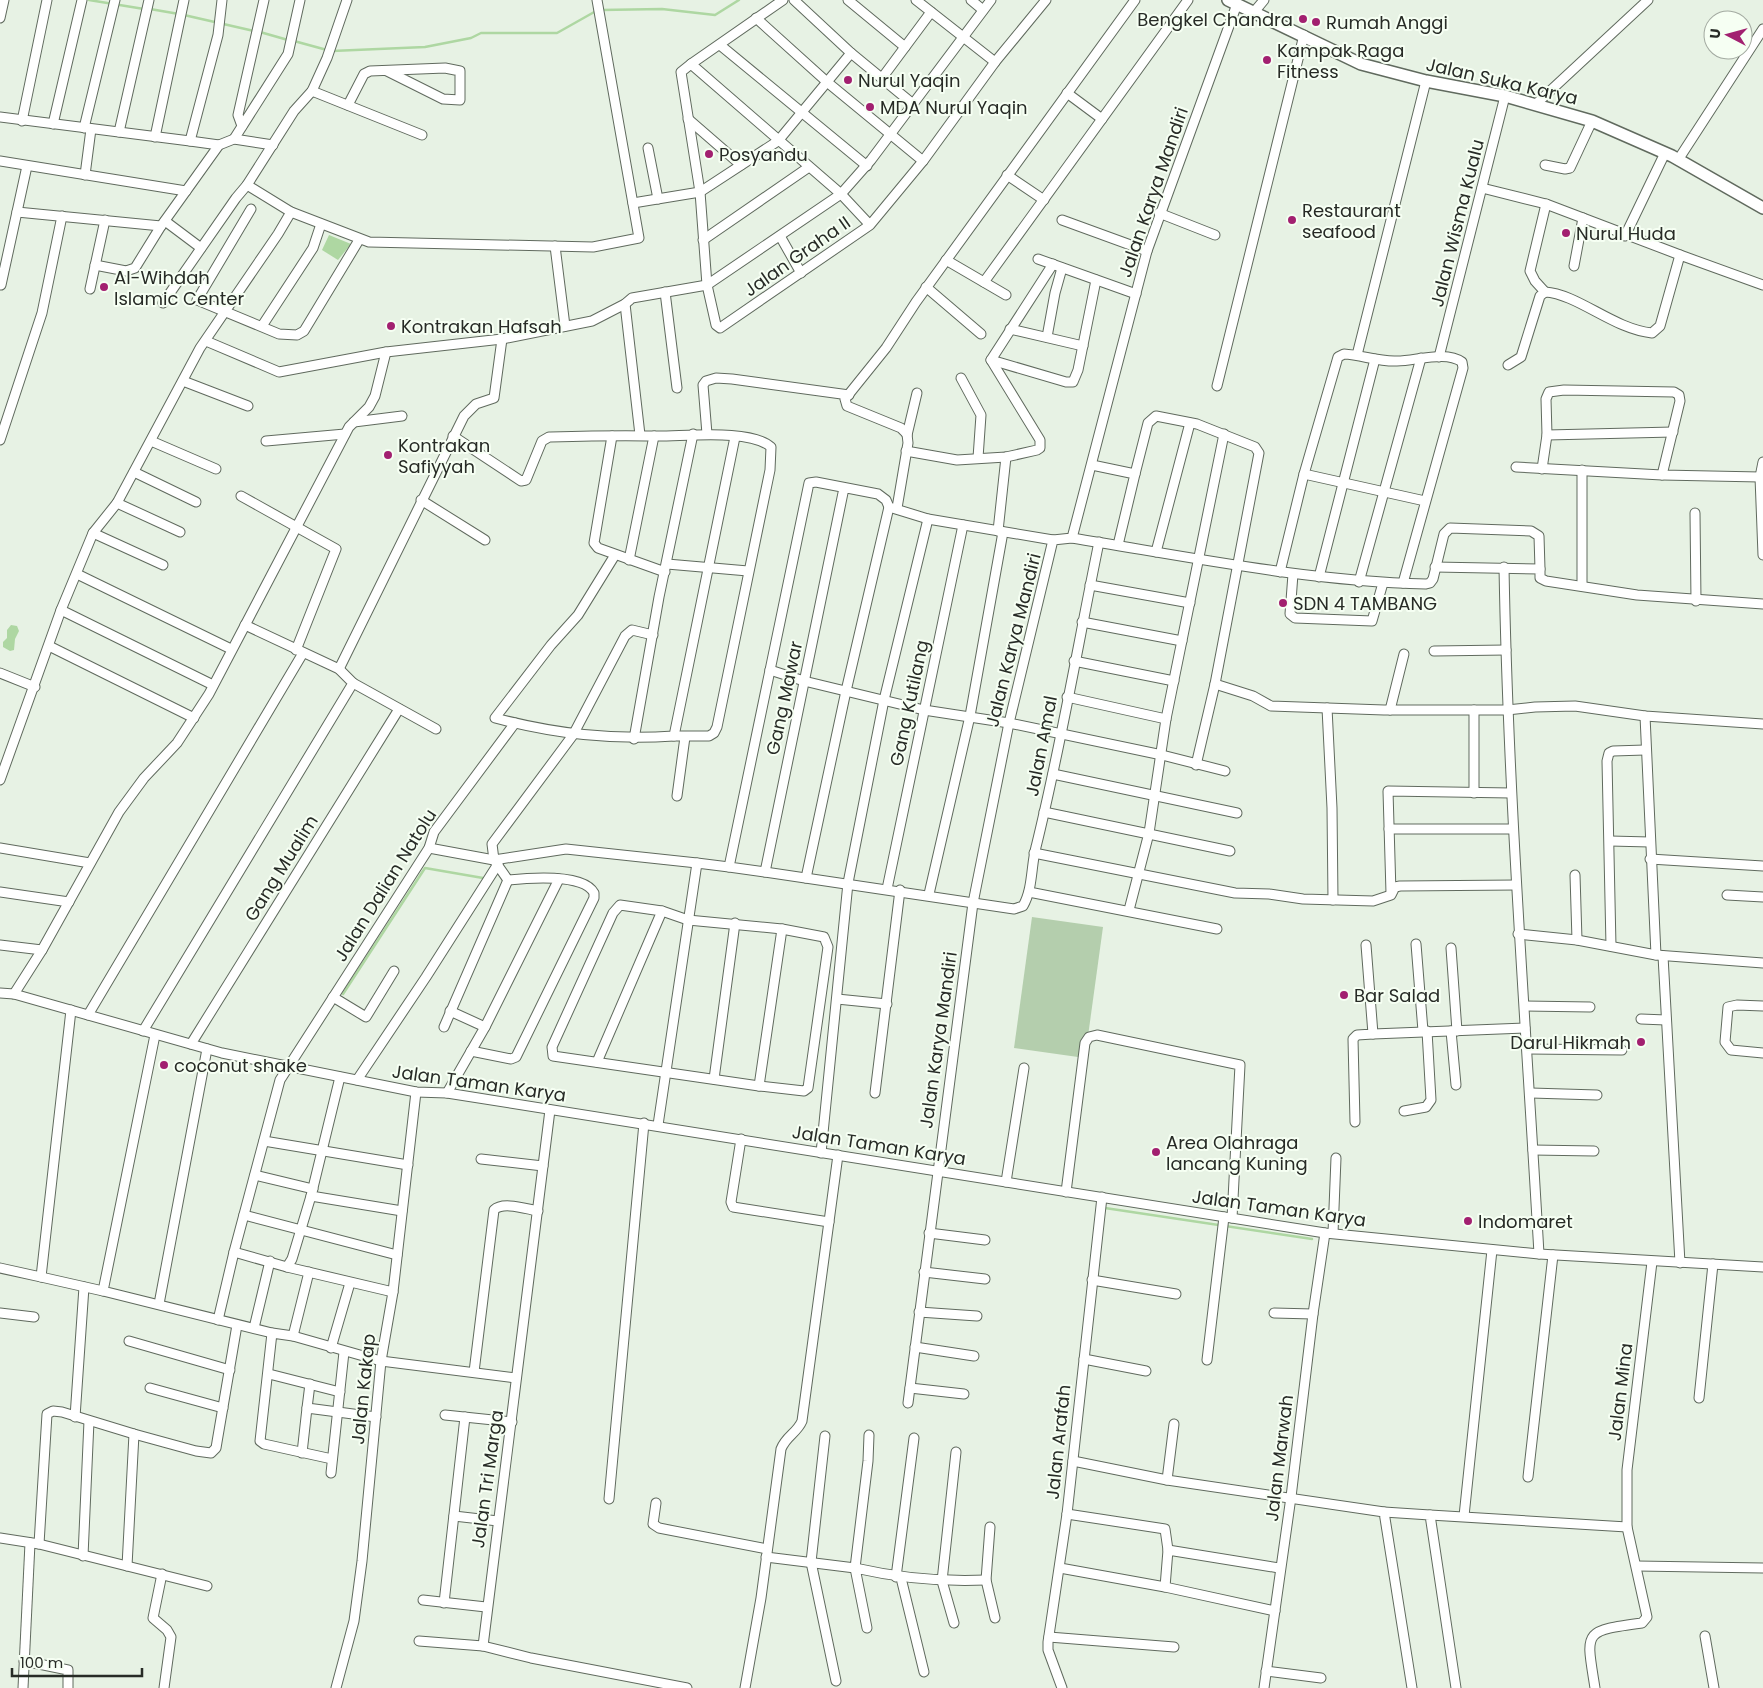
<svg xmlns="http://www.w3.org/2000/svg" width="1763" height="1688" font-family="Poppins,sans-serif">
  <rect width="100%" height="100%" fill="#e7f2e4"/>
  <!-- green -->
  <path fill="#b4cead" d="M1032 917 1103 927 1085 1058 1014 1048Z"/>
  <!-- water -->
  <g fill="#aed7a2">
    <path d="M329 235 351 244 338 260 322 250Z"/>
    <path d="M11 625 17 626 19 631 15 639 14 650 10 651 3 647V642L7 638V630Z"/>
  </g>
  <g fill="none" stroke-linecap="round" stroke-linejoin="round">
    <!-- stream -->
    <g stroke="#aed7a2" stroke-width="2.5">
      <path d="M89 0 144 9"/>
      <path d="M150 9 179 14"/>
      <path d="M601 10 662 9 715 15 739 0"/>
      <path d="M184 15 254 31"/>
      <path d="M260 32 288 40"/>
      <path d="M294 41 327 50"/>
      <path d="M332 51 425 47 471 38 481 33H557L596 11"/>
      <path d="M343 994 425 868 483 878"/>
      <path d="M1105 1208 1312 1239"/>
    </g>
    <!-- minor casing -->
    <g stroke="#606a5e" stroke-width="11">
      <g id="minor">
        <path d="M794 0 851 53"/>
        <path d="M848 0 905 47"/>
        <path d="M916 0 995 62"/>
        <path d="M971 0 983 10"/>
        <path d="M1254 12 1264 0"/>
        <path d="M0 18 4 0"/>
        <path d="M756 18 827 82 923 161"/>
        <path d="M720 45 867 166"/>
        <path d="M691 64 783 0"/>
        <path d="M882 78 931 12"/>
        <path d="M312 91 422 135"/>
        <path d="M1067 93 1102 119"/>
        <path d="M1536 104 1648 0"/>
        <path d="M348 105 364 74 370 71 445 68 460 71V100L443 99 387 71"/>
        <path d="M0 117 190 141 218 35 222 0"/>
        <path d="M688 119 741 165"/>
        <path d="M22 121 47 0"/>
        <path d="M53 124 82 0"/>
        <path d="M242 126 238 115 264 0"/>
        <path d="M84 128 115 0"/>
        <path d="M119 132 149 0"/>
        <path d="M155 137 184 0"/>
        <path d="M234 139 288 54 300 0"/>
        <path d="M190 141 219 145"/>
        <path d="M648 148 658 199"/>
        <path d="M1678 160 1763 29"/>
        <path d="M0 161 186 191"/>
        <path d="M1545 165 1565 169 1570 168 1592 121"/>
        <path d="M85 175 91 129"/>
        <path d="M1007 175 1044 200"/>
        <path d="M247 185 291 212 369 242 593 247 639 238 597 0"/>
        <path d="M1482 188 1546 204 1680 255"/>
        <path d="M633 203 700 192 778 141 851 53 913 104"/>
        <path d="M251 209 197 300 279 334 297 335 304 331 359 240"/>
        <path d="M17 212 161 226"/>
        <path d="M1159 213 1215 235"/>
        <path d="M1062 220 1147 251"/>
        <path d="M165 221 201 248"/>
        <path d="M870 225 841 194 691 64 681 72 700 192 707 285 716 325 720 328 870 225 923 161 995 62 1046 0"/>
        <path d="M780 236 801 273"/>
        <path d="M1625 236 1665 153"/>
        <path d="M703 240 809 167"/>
        <path d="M555 246 565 326"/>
        <path d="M1038 259 1136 294"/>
        <path d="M946 260 1006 295"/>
        <path d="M95 265 126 271 135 268 161 226 219 145 234 139 273 145"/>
        <path d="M1574 266 1583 218"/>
        <path d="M984 282 1188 0"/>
        <path d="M1 285 27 166"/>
        <path d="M926 287 981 334"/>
        <path d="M90 289 105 220"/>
        <path d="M665 292 677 388"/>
        <path d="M1545 292C1578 294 1613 329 1652 333L1660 326 1680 255 1763 285"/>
        <path d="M1545 292 1535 281 1530 271 1546 204"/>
        <path d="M163 303 236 198 247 185 294 111 312 91 327 58 347 0"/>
        <path d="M625 304 640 435"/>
        <path d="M262 326 313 248 321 224"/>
        <path d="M1010 329 1083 346"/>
        <path d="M1047 337 1055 293 1062 268"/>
        <path d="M206 341 279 372 386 352 502 339 592 321 625 304 632 298 707 285 841 194 871 160 991 0"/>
        <path d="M1357 355 1426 81"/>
        <path d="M1439 357 1505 96"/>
        <path d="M991 360 1066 382H1073L1078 370 1096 280"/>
        <path d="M1508 365 1521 357 1540 296 1545 292"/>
        <path d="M961 378 981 415 978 458"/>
        <path d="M183 381 248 406"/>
        <path d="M1217 386 1304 35"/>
        <path d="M354 422 402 416"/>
        <path d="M707 434 703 385 706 381 716 378 732 379 849 395"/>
        <path d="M907 435 917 393"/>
        <path d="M1547 435 1673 432"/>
        <path d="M453 436 521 481 526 480 542 441 549 437C584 436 618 435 653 436 681 437 750 428 771 447L770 470 717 727 714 733 709 736H674"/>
        <path d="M612 436 594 543 598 548 665 572"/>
        <path d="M0 440 42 313 62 216"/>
        <path d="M151 441 216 469"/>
        <path d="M266 441 345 434"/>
        <path d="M906 451 957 460 1006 457 1037 450 1040 448V440L991 360 1053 264"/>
        <path d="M1763 462 1760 477 1763 555"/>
        <path d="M1092 465 1135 474 1118 545"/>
        <path d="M1516 467 1662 475 1760 477"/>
        <path d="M1542 469 1547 435 1546 399 1549 392 1564 390 1674 392 1679 395 1680 401 1662 475"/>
        <path d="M1582 470V586"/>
        <path d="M134 472 196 502"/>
        <path d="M1135 474 1148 423 1156 416 1197 424 1255 447 1259 453 1215 684 1196 765"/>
        <path d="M1304 474 1425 501"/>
        <path d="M844 488 765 872 729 867 809 483 816 482 878 494 886 500 889 507 928 519 1053 540"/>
        <path d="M241 496 336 549 296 650"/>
        <path d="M421 500 485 540"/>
        <path d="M117 503 180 532"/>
        <path d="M897 508 908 443 907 434 901 428 847 406 845 399 886 348 916 302 1135 0"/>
        <path d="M1695 513 1696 601"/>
        <path d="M998 531 1006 457"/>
        <path d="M93 533 163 565"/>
        <path d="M1072 538C1190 557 1306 581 1426 584L1430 583 1433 579 1444 534 1450 528 1531 531 1539 536 1540 569"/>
        <path d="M1156 552 1190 423"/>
        <path d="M615 555 578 615 551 645 495 718C556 734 611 740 674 736L735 437"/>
        <path d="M629 560 654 436"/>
        <path d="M667 564 748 571"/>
        <path d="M1435 567 1540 569V578L1546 581 1637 595 1763 604"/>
        <path d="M1504 567C1508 797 1526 1025 1539 1254"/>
        <path d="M1280 572 1304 474 1338 357 1344 354C1362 355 1379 362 1397 361 1416 361 1446 350 1462 362L1463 368 1403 583"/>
        <path d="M77 574 231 649"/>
        <path d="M1293 574 1290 614 1295 618 1372 621 1383 583"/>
        <path d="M1319 577 1375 359"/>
        <path d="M1359 582 1421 358"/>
        <path d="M1090 585 1190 603"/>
        <path d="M61 610 213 685"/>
        <path d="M1082 622 1182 641"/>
        <path d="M653 635 632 630 625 636 573 735 492 844 494 860 566 849 697 863"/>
        <path d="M49 646 194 718"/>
        <path d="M1434 651 1506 650"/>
        <path d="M1074 661 1174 681"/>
        <path d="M339 669 464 416 476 404 494 398 502 339"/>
        <path d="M770 670 804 681 924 710 1009 723 1162 755 1225 771"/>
        <path d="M0 673 35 687"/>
        <path d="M353 683 436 729"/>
        <path d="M1215 684 1253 696 1271 706 1384 710H1507L1535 707 1575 706 1645 716 1763 724"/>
        <path d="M1067 697 1166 719"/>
        <path d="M1327 708 1332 808 1333 900"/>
        <path d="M1390 710 1404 654"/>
        <path d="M1474 710V793"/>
        <path d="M1645 716 1656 955"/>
        <path d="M634 739 659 597 693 434"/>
        <path d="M1053 774 1237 813"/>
        <path d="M0 780 61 610 93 533 117 503 200 348 278 234 291 212"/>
        <path d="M677 796 685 737"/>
        <path d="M1044 812 1230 851"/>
        <path d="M1389 829H1513"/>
        <path d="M1610 841 1650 842"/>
        <path d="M0 848 90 863"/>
        <path d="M429 848 494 860 508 880C527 878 584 873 594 893V898L516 1057 511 1059 471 1051"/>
        <path d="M1034 853 1235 893 1269 894 1303 899 1373 901 1391 895 1395 887 1400 886 1516 885"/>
        <path d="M1650 859 1763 866"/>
        <path d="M765 872 1014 909 1023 906C1033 889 1031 865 1036 847 1061 746 1078 644 1099 542"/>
        <path d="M1575 875 1577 940"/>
        <path d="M806 878 846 691 889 507"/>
        <path d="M887 889 963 525"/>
        <path d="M0 892 69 902"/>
        <path d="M1029 892 1217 929"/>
        <path d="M1391 893 1388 791 1511 793"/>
        <path d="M929 894 970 716 1003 532"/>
        <path d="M1727 895 1763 897"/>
        <path d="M620 905 662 911 688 920 782 929 824 937 828 947 808 1088 804 1091 759 1086 553 1056 552 1047 613 913Z"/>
        <path d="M1129 910 1149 833 1166 719 1224 434"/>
        <path d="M1518 934 1577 940 1656 955 1763 963"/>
        <path d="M1416 944 1423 1031"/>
        <path d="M0 945 42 950"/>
        <path d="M1611 946 1607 761 1609 753 1613 751 1645 750"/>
        <path d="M1451 948 1457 1031"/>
        <path d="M1663 956 1680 1263"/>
        <path d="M0 993 14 994 222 1053 416 1092 447 1093 1325 1233 1539 1254 1763 1267"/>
        <path d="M14 994 42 950 119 812 144 778 177 743 209 694 349 427 369 407 375 396 386 352"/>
        <path d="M333 997 366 1017 394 971"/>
        <path d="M837 999 887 1004"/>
        <path d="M1525 1006 1590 1007"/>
        <path d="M1763 1006 1737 1005 1728 1007 1725 1042 1731 1050 1763 1053"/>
        <path d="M450 1011 485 1027"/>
        <path d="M88 1015 303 653"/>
        <path d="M1641 1019 1666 1020"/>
        <path d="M444 1027 508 880"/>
        <path d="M143 1031 353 683 339 669 245 625"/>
        <path d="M1451 1031 1456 1085"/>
        <path d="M1373 1034 1525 1028"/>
        <path d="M155 1035 103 1291 272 1333"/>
        <path d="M191 1044 399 709"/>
        <path d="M1528 1049 1622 1050"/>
        <path d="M597 1062 662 911"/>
        <path d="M340 1077 311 1196 292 1259 287 1267 393 1292"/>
        <path d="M714 1079 735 923"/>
        <path d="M357 1080 426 977 498 864"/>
        <path d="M759 1086 782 929"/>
        <path d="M447 1093 485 1027 559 879"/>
        <path d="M875 1093 900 890"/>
        <path d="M1531 1093 1597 1095"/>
        <path d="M1404 1111 1426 1107 1431 1100 1427 1031"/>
        <path d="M1355 1122 1353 1039 1357 1035 1373 1034 1366 945"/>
        <path d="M658 1125 697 863 729 867"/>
        <path d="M741 1139 731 1202 733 1207 829 1222"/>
        <path d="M264 1141 408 1165"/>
        <path d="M1533 1150 1594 1151"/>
        <path d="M821 1153 848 883 884 700 928 519"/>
        <path d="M481 1159 543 1166"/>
        <path d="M255 1175 313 1189"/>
        <path d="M1006 1182 1024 1068"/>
        <path d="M1066 1192 1085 1043 1089 1037 1097 1035 1240 1065 1232 1218"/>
        <path d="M311 1196 402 1211"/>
        <path d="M244 1215 397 1255"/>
        <path d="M929 1233 985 1240"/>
        <path d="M1333 1233 1336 1158"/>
        <path d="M287 1267 234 1252 280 1080 429 848 434 832 515 723"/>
        <path d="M0 1268 41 1277 71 1010"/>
        <path d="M924 1272 985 1279"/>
        <path d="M41 1277 103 1291"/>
        <path d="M1092 1280 1176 1294"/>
        <path d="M159 1304 207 1049"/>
        <path d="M919 1312 977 1316"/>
        <path d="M0 1313 34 1317"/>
        <path d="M1274 1313 1313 1314"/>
        <path d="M218 1320 234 1252"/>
        <path d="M254 1328 270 1261"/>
        <path d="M293 1336 309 1272"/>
        <path d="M129 1341 230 1370"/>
        <path d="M915 1347 974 1356"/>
        <path d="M331 1348 350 1283"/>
        <path d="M1084 1359 1146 1371"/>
        <path d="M1207 1360 1224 1217"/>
        <path d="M474 1372 494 1210C503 1201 526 1209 538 1211"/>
        <path d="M269 1374 340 1392"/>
        <path d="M150 1388 223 1408"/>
        <path d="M910 1388 964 1394"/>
        <path d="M1699 1398 1713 1264"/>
        <path d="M908 1403 973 903 1009 723 1053 540 1072 538 1147 251 1237 4"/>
        <path d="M307 1408 310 1384"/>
        <path d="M445 1415 512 1422"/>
        <path d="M75 1417 84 1287"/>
        <path d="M825 1436 811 1562 836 1681"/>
        <path d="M302 1453 307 1408 376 1417"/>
        <path d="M332 1459 264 1444 260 1441 272 1333 293 1336 381 1361 516 1378"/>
        <path d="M1073 1461 1167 1480 1384 1512 1412 1688"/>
        <path d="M331 1473 344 1352"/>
        <path d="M1528 1477 1553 1255"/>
        <path d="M1167 1480 1174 1424"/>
        <path d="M609 1499 644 1123"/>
        <path d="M656 1503 653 1524 659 1528 767 1549"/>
        <path d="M1384 1512 1430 1515 1456 1688"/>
        <path d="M1067 1514 1165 1529 1168 1550"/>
        <path d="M1430 1515 1627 1527"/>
        <path d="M454 1516 498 1521"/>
        <path d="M1464 1516 1492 1250"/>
        <path d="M990 1527 986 1580 995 1618"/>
        <path d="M0 1538 39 1544 207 1586"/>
        <path d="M39 1544 47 1414 53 1411 62 1412 134 1434 196 1451 211 1453 216 1448 217 1442 237 1325"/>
        <path d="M83 1556 89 1421"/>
        <path d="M766 1557 855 1568 868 1461 869 1435"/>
        <path d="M127 1566 134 1434"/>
        <path d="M1637 1566 1763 1568"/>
        <path d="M1060 1568 1165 1587 1275 1611"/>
        <path d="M162 1574 153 1618 167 1630 171 1637 164 1688"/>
        <path d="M896 1577 914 1438"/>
        <path d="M901 1578 924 1672"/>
        <path d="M1165 1587 1168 1550 1279 1568"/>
        <path d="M423 1600 486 1607"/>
        <path d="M444 1603 465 1417"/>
        <path d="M954 1623 942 1581 956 1452"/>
        <path d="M867 1628 855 1568C899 1578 941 1582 986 1580"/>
        <path d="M1705 1636 1714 1688"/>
        <path d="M1049 1637 1174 1647"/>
        <path d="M419 1641 483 1646 531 1658 687 1688"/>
        <path d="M483 1646 550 1110"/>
        <path d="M24 1661 68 1670V1688"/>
        <path d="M1266 1671 1321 1678"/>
        <path d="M23 1688 30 1543"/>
        <path d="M336 1688 354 1621 362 1561 381 1361 393 1292 416 1092"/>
        <path d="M745 1688 761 1598 781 1449C786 1436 797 1433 802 1421L838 1155"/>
        <path d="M1062 1688 1048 1650V1642L1067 1514 1102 1197"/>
        <path d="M1264 1688 1291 1497 1313 1314 1325 1233"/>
        <path d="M1595 1688C1586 1631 1582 1631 1642 1623L1647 1617 1627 1527V1470L1652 1262"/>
      </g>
    </g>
    <!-- major casing -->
    <g stroke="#606a5e" stroke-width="14">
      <path id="major" d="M1228 0 1361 64 1426 81 1505 96 1592 121 1672 156 1763 208"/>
    </g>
    <!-- minor -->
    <use href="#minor" stroke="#fff" stroke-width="9"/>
    <!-- major -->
    <use href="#major" stroke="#fff" stroke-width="11"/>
  </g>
  <!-- markers -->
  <g fill="#a22070" stroke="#f6fff3" stroke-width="2">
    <circle cx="1303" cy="19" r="5"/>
    <circle cx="1316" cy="22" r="5"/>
    <circle cx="1267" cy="60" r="5"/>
    <circle cx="848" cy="80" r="5"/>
    <circle cx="870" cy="107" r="5"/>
    <circle cx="709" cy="154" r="5"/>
    <circle cx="1292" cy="220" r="5"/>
    <circle cx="1566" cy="233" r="5"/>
    <circle cx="104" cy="287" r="5"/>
    <circle cx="391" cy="326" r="5"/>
    <circle cx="388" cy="455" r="5"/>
    <circle cx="1283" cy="603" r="5"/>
    <circle cx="1344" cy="995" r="5"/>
    <circle cx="1641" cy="1042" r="5"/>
    <circle cx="164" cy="1065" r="5"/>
    <circle cx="1156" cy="1152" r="5"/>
    <circle cx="1468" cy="1221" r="5"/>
  </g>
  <g text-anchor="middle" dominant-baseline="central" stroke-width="4" stroke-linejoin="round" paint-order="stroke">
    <!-- poi labels -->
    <g font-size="18" fill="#272b26" stroke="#f6fff3" text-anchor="start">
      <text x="1293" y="19" text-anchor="end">Bengkel Chandra</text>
      <text x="1326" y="22">Rumah Anggi</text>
      <text x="1277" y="50">Kampak Raga<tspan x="1277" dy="21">Fitness</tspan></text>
      <text x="858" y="80">Nurul Yaqin</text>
      <text x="880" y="107">MDA Nurul Yaqin</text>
      <text x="719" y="154">Posyandu</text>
      <text x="1302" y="210">Restaurant<tspan x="1302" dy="21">seafood</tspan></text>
      <text x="1576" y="233">Nurul Huda</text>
      <text x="114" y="277">Al-Wihdah<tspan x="114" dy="21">Islamic Center</tspan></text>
      <text x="401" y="326">Kontrakan Hafsah</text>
      <text x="398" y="445">Kontrakan<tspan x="398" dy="21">Safiyyah</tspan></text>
      <text x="1293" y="603">SDN 4 TAMBANG</text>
      <text x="1354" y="995">Bar Salad</text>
      <text x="1631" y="1042" text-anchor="end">Darul Hikmah</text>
      <text x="174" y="1065">coconut shake</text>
      <text x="1166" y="1142">Area Olahraga<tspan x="1166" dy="21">lancang Kuning</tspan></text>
      <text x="1478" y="1221">Indomaret</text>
    </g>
    <!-- street labels -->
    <g font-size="18" fill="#272b26" stroke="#f6fff3">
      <text transform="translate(1502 81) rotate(13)">Jalan Suka Karya</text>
      <text transform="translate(1153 192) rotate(-71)">Jalan Karya Mandiri</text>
      <text transform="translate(1457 223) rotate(-76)">Jalan Wisma Kualu</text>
      <text transform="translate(797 256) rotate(-35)">Jalan Graha II</text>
      <text transform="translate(1013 640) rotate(-76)">Jalan Karya Mandiri</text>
      <text transform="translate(784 698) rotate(-78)">Gang Mawar</text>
      <text transform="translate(909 703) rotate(-78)">Gang Kutilang</text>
      <text transform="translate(1041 746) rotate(-79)">Jalan Amal</text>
      <text transform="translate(281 868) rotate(-58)">Gang Mualim</text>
      <text transform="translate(385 885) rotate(-58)">Jalan Dalian Natolu</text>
      <text transform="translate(938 1040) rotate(-82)">Jalan Karya Mandiri</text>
      <text transform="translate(479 1083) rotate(8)">Jalan Taman Karya</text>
      <text transform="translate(879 1145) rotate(9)">Jalan Taman Karya</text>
      <text transform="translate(1279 1208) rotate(8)">Jalan Taman Karya</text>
      <text transform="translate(363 1389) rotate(-84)">Jalan Kakap</text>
      <text transform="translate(1620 1392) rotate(-83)">Jalan Mina</text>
      <text transform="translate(1058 1442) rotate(-84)">Jalan Arafah</text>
      <text transform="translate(1279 1458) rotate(-83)">Jalan Marwah</text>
      <text transform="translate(487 1479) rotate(-82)">Jalan Tri Marga</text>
    </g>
  </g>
  <!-- north arrow -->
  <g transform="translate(1728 35) rotate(276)"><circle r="24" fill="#f6fff3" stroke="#a3aaa1"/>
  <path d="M0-4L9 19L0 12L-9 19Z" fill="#a22070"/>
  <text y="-8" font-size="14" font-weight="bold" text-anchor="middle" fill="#272b26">U</text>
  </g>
  <!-- scale -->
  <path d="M12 1668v8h130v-8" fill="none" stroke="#272b26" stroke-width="2.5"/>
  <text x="20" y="1668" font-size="15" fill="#272b26" stroke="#f6fff3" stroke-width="4" paint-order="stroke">100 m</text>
</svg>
